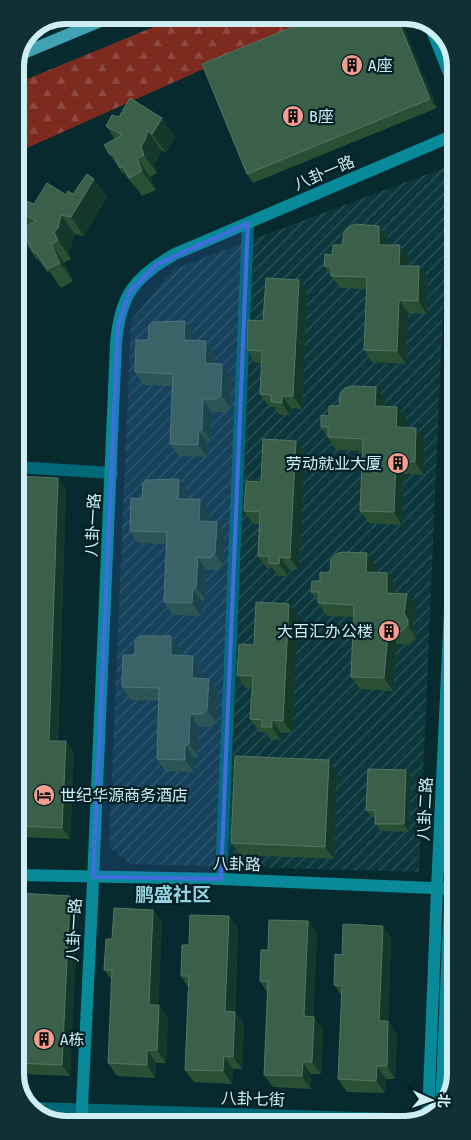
<svg xmlns="http://www.w3.org/2000/svg" width="471" height="1140" font-family="'Fira Sans Condensed','Noto Sans SC',sans-serif">
  <defs>
    <pattern id="industrial-furrows" width="10" height="10" patternUnits="userSpaceOnUse" patternTransform="scale(1.25)"><rect width="10" height="10" fill="#0c373d"/><path d="M-1 1l2-2M0 10L10 0M9 11l2-2" fill="none" stroke="#2e545a"/></pattern>
    <pattern id="forest-firs" width="22" height="20" patternUnits="userSpaceOnUse" patternTransform="scale(1.25)"><rect width="22" height="20" fill="#7d2b1f"/><path d="M5 1l3.5 6h-7zM16 11l3.5 6h-7z" fill="#8e4a40"/></pattern>
  </defs>
  <rect width="100%" height="100%" fill="#072a2f"/>
  <!-- industrial -->
  <path fill="url(#industrial-furrows)" d="M449 166 419 872 130 864 109 847 131 320 174 269Z"/>
  <!-- forest -->
  <path fill="url(#forest-firs)" d="M183 15H324L18 152 15 156V84Z"/>
  <g fill="none" stroke-linecap="round" stroke-linejoin="round">
    <!-- street -->
    <g stroke="#006876" stroke-width="12">
      <path d="M16 467 112 473"/>
      <path d="M221 879 248 223"/>
      <path d="M444 1044 456 1045"/>
      <path d="M32 1108 425 1120"/>
    </g>
    <!-- secondary -->
    <g stroke="#098a9b" stroke-width="12">
      <path d="M429 23 453 83"/>
      <path d="M17 875 221 879 456 889"/>
      <path d="M441 1108 455 785"/>
      <path d="M428 1117 437 889 455 502"/>
      <path d="M81 1125 92 904 116 343C120 296 134 277 175 254L454 135"/>
    </g>
    <!-- primary -->
    <path stroke="#40a2b2" stroke-width="12" d="M19 55 115 15"/>
  </g>
  <!-- wall -->
  <g fill="#294f34">
    <path d="M322 15H399L437 108 253 183 247 174Z"/>
    <path d="M112 115 175 137 166 153 161 150 157 161 154 165 157 173 150 177 156 190 142 196 135 186H134L124 173 123 174 110 155 115 139 106 126Z"/>
    <path d="M94 179 107 197 84 236 75 234 71 247 68 251 71 259 64 263 73 281 61 288 49 271 47 272 38 259 37 260 24 241 29 225 20 212 34 204 66 195 73 194Z"/>
    <path d="M379 226 388 238V245H400L409 258V266H419L428 279 427 314 408 313 406 364 372 362 364 350 366 289 340 288 324 266 332 255 342 245Z"/>
    <path d="M307 292 302 409 291 408 290 415H280L274 407H269L260 394 262 363H255L247 350 263 321Z"/>
    <path d="M193 333V341H206L215 354V364L231 376 230 407 225 412H212L211 441 208 443 207 457 179 456 170 444 172 386 144 385 135 372 148 340Z"/>
    <path d="M376 387 385 399V406L397 407 406 419 405 427 425 440 424 475 404 474 402 525 369 523 360 511 363 451 336 450 321 427 329 416 339 406Z"/>
    <path d="M296 441 305 453 299 570 289 569 288 576H278L272 568H267L258 556 259 524H253L244 511 261 482Z"/>
    <path d="M16 476 66 489 58 741 74 753 70 839 17 837Z"/>
    <path d="M187 491V499L209 512V522L225 534 223 565 219 570H206L205 600 202 601 201 616 173 615 164 602 166 544 138 543 130 531 142 499Z"/>
    <path d="M376 566 375 572 387 573 396 585V593L416 606 413 625 417 632 416 638 410 645 397 644 393 691 360 689 351 677 353 617 327 616 311 592 320 581 330 573Z"/>
    <path d="M298 617 292 733H281V740L270 739 265 732H259L250 719 252 688H246L237 675 254 645Z"/>
    <path d="M180 648V656H193L202 669 201 678 218 691 216 722 211 727H199L198 756 194 758V772L165 771 157 759 159 701 131 700 122 687 135 655Z"/>
    <path d="M406 770 411 777 409 832 380 831 375 824V817H372L366 810Z"/>
    <path d="M337 773 334 859 240 855 231 843Z"/>
    <path d="M17 893 78 907 70 1076 23 1074 18 1065 17 1027 22 941H17Z"/>
    <path d="M153 910 162 923 158 1005 168 1018 166 1063H156L155 1078 117 1076 108 1063 112 980 104 970 112 939Z"/>
    <path d="M229 916 238 929 235 1012 244 1024 242 1069H233L232 1084 194 1082 185 1070 188 987 181 976 189 945Z"/>
    <path d="M308 921 317 934 313 1017 323 1029 321 1074H311V1089L273 1087 264 1075 267 992 260 981 268 950Z"/>
    <path d="M391 938 388 1021 397 1034 395 1079H386L385 1093 347 1092 338 1079 342 996 334 985 342 955Z"/>
  </g>
  <!-- shaded-wall -->
  <g fill="#14392a">
    <path d="M396 15H399L437 108 430 99Z"/>
    <path d="M162 118 175 137 166 153 152 134Z"/>
    <path d="M148 131 161 150 157 161 154 165 157 173 144 155 141 146Z"/>
    <path d="M137 158 150 177 156 190 142 171Z"/>
    <path d="M94 179 107 197 84 236 71 217Z"/>
    <path d="M61 215 75 234 71 247 68 251 71 259 58 240 54 232Z"/>
    <path d="M379 226 388 238V257L379 245Z"/>
    <path d="M51 244 64 263 73 281 60 263Z"/>
    <path d="M400 245 409 258 408 278 399 266Z"/>
    <path d="M419 266 428 279 427 314 418 301Z"/>
    <path d="M299 280 307 292 302 409 293 396Z"/>
    <path d="M399 300 408 313 406 364 397 351Z"/>
    <path d="M185 321 193 333V353L184 340Z"/>
    <path d="M206 341 215 354 214 376 205 363Z"/>
    <path d="M222 364 231 376 230 407 221 395Z"/>
    <path d="M376 387 385 399 384 418 375 406Z"/>
    <path d="M282 396 291 408 290 415 282 403Z"/>
    <path d="M203 399 212 412 211 441 202 429Z"/>
    <path d="M397 407 406 419 405 439 396 427Z"/>
    <path d="M416 428 425 440 424 475 415 462Z"/>
    <path d="M199 431 208 443 207 457 198 445Z"/>
    <path d="M296 441 305 453 299 570 290 558Z"/>
    <path d="M396 461 404 474 402 525 394 512Z"/>
    <path d="M58 478 66 489 57 752 49 741Z"/>
    <path d="M179 479 187 491V511L178 499Z"/>
    <path d="M200 499 209 512 208 534 199 521Z"/>
    <path d="M217 522 225 534 223 565 215 553Z"/>
    <path d="M367 553 376 566 375 584 366 572Z"/>
    <path d="M198 557 206 570 205 600 196 587Z"/>
    <path d="M280 557 289 569 288 576 279 564Z"/>
    <path d="M387 573 396 585 395 605 387 593Z"/>
    <path d="M193 589 202 601 201 616 192 603Z"/>
    <path d="M407 594 416 606 413 625 417 632 416 638 408 625 404 613Z"/>
    <path d="M289 604 298 617 292 733 283 721Z"/>
    <path d="M388 632 397 644 393 691 384 678Z"/>
    <path d="M171 636 180 648 179 668 171 655Z"/>
    <path d="M193 656 202 669 201 691 192 678Z"/>
    <path d="M209 679 218 691 216 722 207 710Z"/>
    <path d="M190 714 199 727 198 756 189 744Z"/>
    <path d="M272 720 281 733V740L272 727Z"/>
    <path d="M66 741 74 753 70 839 62 828Z"/>
    <path d="M185 745 194 758V772L185 760Z"/>
    <path d="M329 760 337 773 334 859 325 847Z"/>
    <path d="M406 770 411 777 409 832 404 824Z"/>
    <path d="M70 896 78 907 70 1076 62 1065Z"/>
    <path d="M153 910 162 923 158 1018 149 1005Z"/>
    <path d="M229 916 238 929 234 1024 225 1011Z"/>
    <path d="M308 921 317 934 313 1029 304 1016Z"/>
    <path d="M383 926 391 938 388 1033 379 1021Z"/>
    <path d="M159 1005 168 1018 166 1063 157 1050Z"/>
    <path d="M235 1012 244 1024 242 1069 233 1057Z"/>
    <path d="M314 1017 323 1029 321 1074 312 1062Z"/>
    <path d="M388 1021 397 1034 395 1079 387 1066Z"/>
    <path d="M147 1050 156 1063 155 1078 147 1065Z"/>
    <path d="M224 1056 233 1069 232 1084 223 1071Z"/>
    <path d="M303 1062 311 1074V1089L302 1076Z"/>
    <path d="M377 1066 386 1079 385 1093 376 1081Z"/>
    <path d="M44 1104 55 1119V1122L43 1117Z"/>
  </g>
  <!-- building -->
  <g fill="#3a6049" stroke="#527664">
    <path d="M322 15H396L430 99 247 174 202 64Z"/>
    <path d="M130 98 162 118 152 134 148 131 144 142 141 146 144 155 137 158 142 171 129 178 123 166 120 168 113 153 110 155 104 145 122 135 106 126 112 115 119 117Z"/>
    <path d="M87 174 94 179 71 217 61 215 58 228 54 232 58 240 51 244 60 263 47 269 36 252 34 253 27 239 24 241 18 230 36 221 20 212 26 201 34 204 47 183 66 195 68 191 73 194Z"/>
    <path d="M355 224 379 226V245H400L399 266H419L418 301 399 300 397 351 364 350 367 277 331 276V266H324L325 254 332 255 333 245H342L344 232 349 227Z"/>
    <path d="M266 278 299 280 293 396H282V403L271 402V395L260 394 262 351 247 350 248 320 263 321Z"/>
    <path d="M185 321 184 340 206 341 205 363 222 364 221 395 216 399H203L202 429 199 431 198 445 170 444 173 374 135 372 136 340H148L149 325 153 322Z"/>
    <path d="M352 386 376 387 375 406 397 407 396 427 416 428 415 462 396 461 394 512 360 511 363 439 328 437V427H321V415L329 416V406H339L340 393 345 388Z"/>
    <path d="M263 439 296 441 290 558 280 557 279 564 269 563V556H258L260 512 244 511 246 481 261 482Z"/>
    <path d="M16 476 58 478 49 741H66L62 828 17 826Z"/>
    <path d="M179 479 178 499H200L199 521 217 522 215 553 210 558 198 557 196 587 193 589 192 603 164 602 167 532 130 531 131 498 142 499 143 483 147 480Z"/>
    <path d="M342 552 367 553 366 572 387 573V593L407 594 404 613 408 620V625L401 632H388L384 678 351 677 354 605 318 603 319 592H311L312 581H320V572L330 573 331 559 336 554Z"/>
    <path d="M256 602 289 604 283 721 272 720V727H261L262 720 250 719 253 676 237 675 239 644 254 645Z"/>
    <path d="M140 636H171V655L193 656 192 678 209 679 207 710 203 714H190L189 744 185 745V760L157 759 159 688 122 687 123 655H135V640Z"/>
    <path d="M235 756 329 760 325 847 231 843Z"/>
    <path d="M368 769 406 770 404 824H375V810H366Z"/>
    <path d="M17 893 70 896 62 1065 18 1063 17 1027 22 930H17Z"/>
    <path d="M114 908 153 910 149 1005H159L157 1050H147V1065L108 1063 112 970H104L106 939H112Z"/>
    <path d="M190 915 229 916 225 1011 235 1012 233 1057 224 1056 223 1071 185 1070 189 976H181L182 945H189Z"/>
    <path d="M269 920 308 921 304 1016 314 1017 312 1062H303L302 1076 264 1075 268 981H260L261 950H268Z"/>
    <path d="M343 924 383 926 379 1021H388L387 1066H377L376 1081 338 1079 342 986 334 985 335 954 342 955Z"/>
    <path d="M27 1103 44 1104 43 1117 35 1114Z"/>
  </g>
  <!-- marked area -->
  <path fill="#416ede" fill-opacity="0.2" stroke="#416ede" stroke-width="4" stroke-linejoin="round" d="M248 223 221 879 93 877 118 325 130 291 157 264Z"/>
  <!-- icons -->
  <defs>
    <g id="building-disc" transform="scale(1.125)"><circle r="9.5" fill="#f59d8e" stroke="#002026"/><path d="M-4-6H4V6H1V3H-1V6H-4ZM-2.5-4.3h1.7v1.8h-1.7ZM.8-4.3h1.7v1.8H.8ZM-2.5-1h1.7V.8h-1.7ZM.8-1h1.7V.8H.8Z" fill="#111"/></g>
    <g id="hotel-disc" transform="scale(1.125)"><circle r="9.5" fill="#f59d8e" stroke="#002026"/><path d="M-6-4.5h1.5V1H6V5H4.5V3h-9V5H-6ZM-4 0a1.8 1.8 0 1 1 3.6 0ZM.5 0V-2.5h3Q6-2.5 6 0Z" fill="#111"/></g>
  </defs>
  <g fill-rule="evenodd">
    <use href="#building-disc" x="352" y="65"/>
    <use href="#building-disc" x="293" y="116"/>
    <use href="#building-disc" x="398" y="463"/>
    <use href="#building-disc" x="389" y="631"/>
    <use href="#hotel-disc" x="44" y="795"/>
    <use href="#building-disc" x="44" y="1039"/>
  </g>
  <g text-anchor="middle" dominant-baseline="central" stroke-width="4.5" stroke-linejoin="round" paint-order="stroke">
    <!-- poi labels -->
    <g font-size="16" fill="#cfeef4" stroke="#002026" text-anchor="start">
      <text x="368" y="65">A座</text>
      <text x="309" y="116">B座</text>
      <text x="382" y="463" text-anchor="end">劳动就业大厦</text>
      <text x="373" y="631" text-anchor="end">大百汇办公楼</text>
      <text x="60" y="795">世纪华源商务酒店</text>
      <text x="60" y="1039">A栋</text>
    </g>
    <!-- street labels -->
    <g font-size="16" fill="#cfeef4" stroke="#002026">
      <text transform="translate(324 173) rotate(-23)">八卦一路</text>
      <text transform="translate(93 525) rotate(-87)">八卦一路</text>
      <text transform="translate(425 809) rotate(-87)">八卦二路</text>
      <text transform="translate(237 864) rotate(2)">八卦路</text>
      <text transform="translate(74 930) rotate(-87)">八卦一路</text>
      <text transform="translate(253 1099) rotate(2)">八卦七街</text>
    </g>
    <!-- quarter labels -->
    <g font-size="19" font-weight="bold" fill="#94d3df" stroke="#002026">
      <text x="173" y="894">鹏盛社区</text>
    </g>
  </g>
  <!-- crop -->
  <path d="M0 0H471V1140H0ZM66 24H405A42 42 0 0 1 447 66V1074A42 42 0 0 1 405 1116H66A42 42 0 0 1 24 1074V66A42 42 0 0 1 66 24Z" fill="#113036" fill-rule="evenodd"/>
  <path fill="none" stroke="#cfeef4" stroke-width="6" d="M66 24H405A42 42 0 0 1 447 66V1074A42 42 0 0 1 405 1116H66A42 42 0 0 1 24 1074V66A42 42 0 0 1 66 24Z"/>
  <!-- north arrow -->
  <g transform="translate(431 1100) rotate(93)" stroke="#002026" stroke-width="4" paint-order="stroke">
  <path d="M0-4L9 19L0 12L-9 19Z" fill="#cfeef4"/>
  <text y="-8" font-size="14" font-weight="bold" text-anchor="middle" fill="#cfeef4">北</text>
  </g>
</svg>
